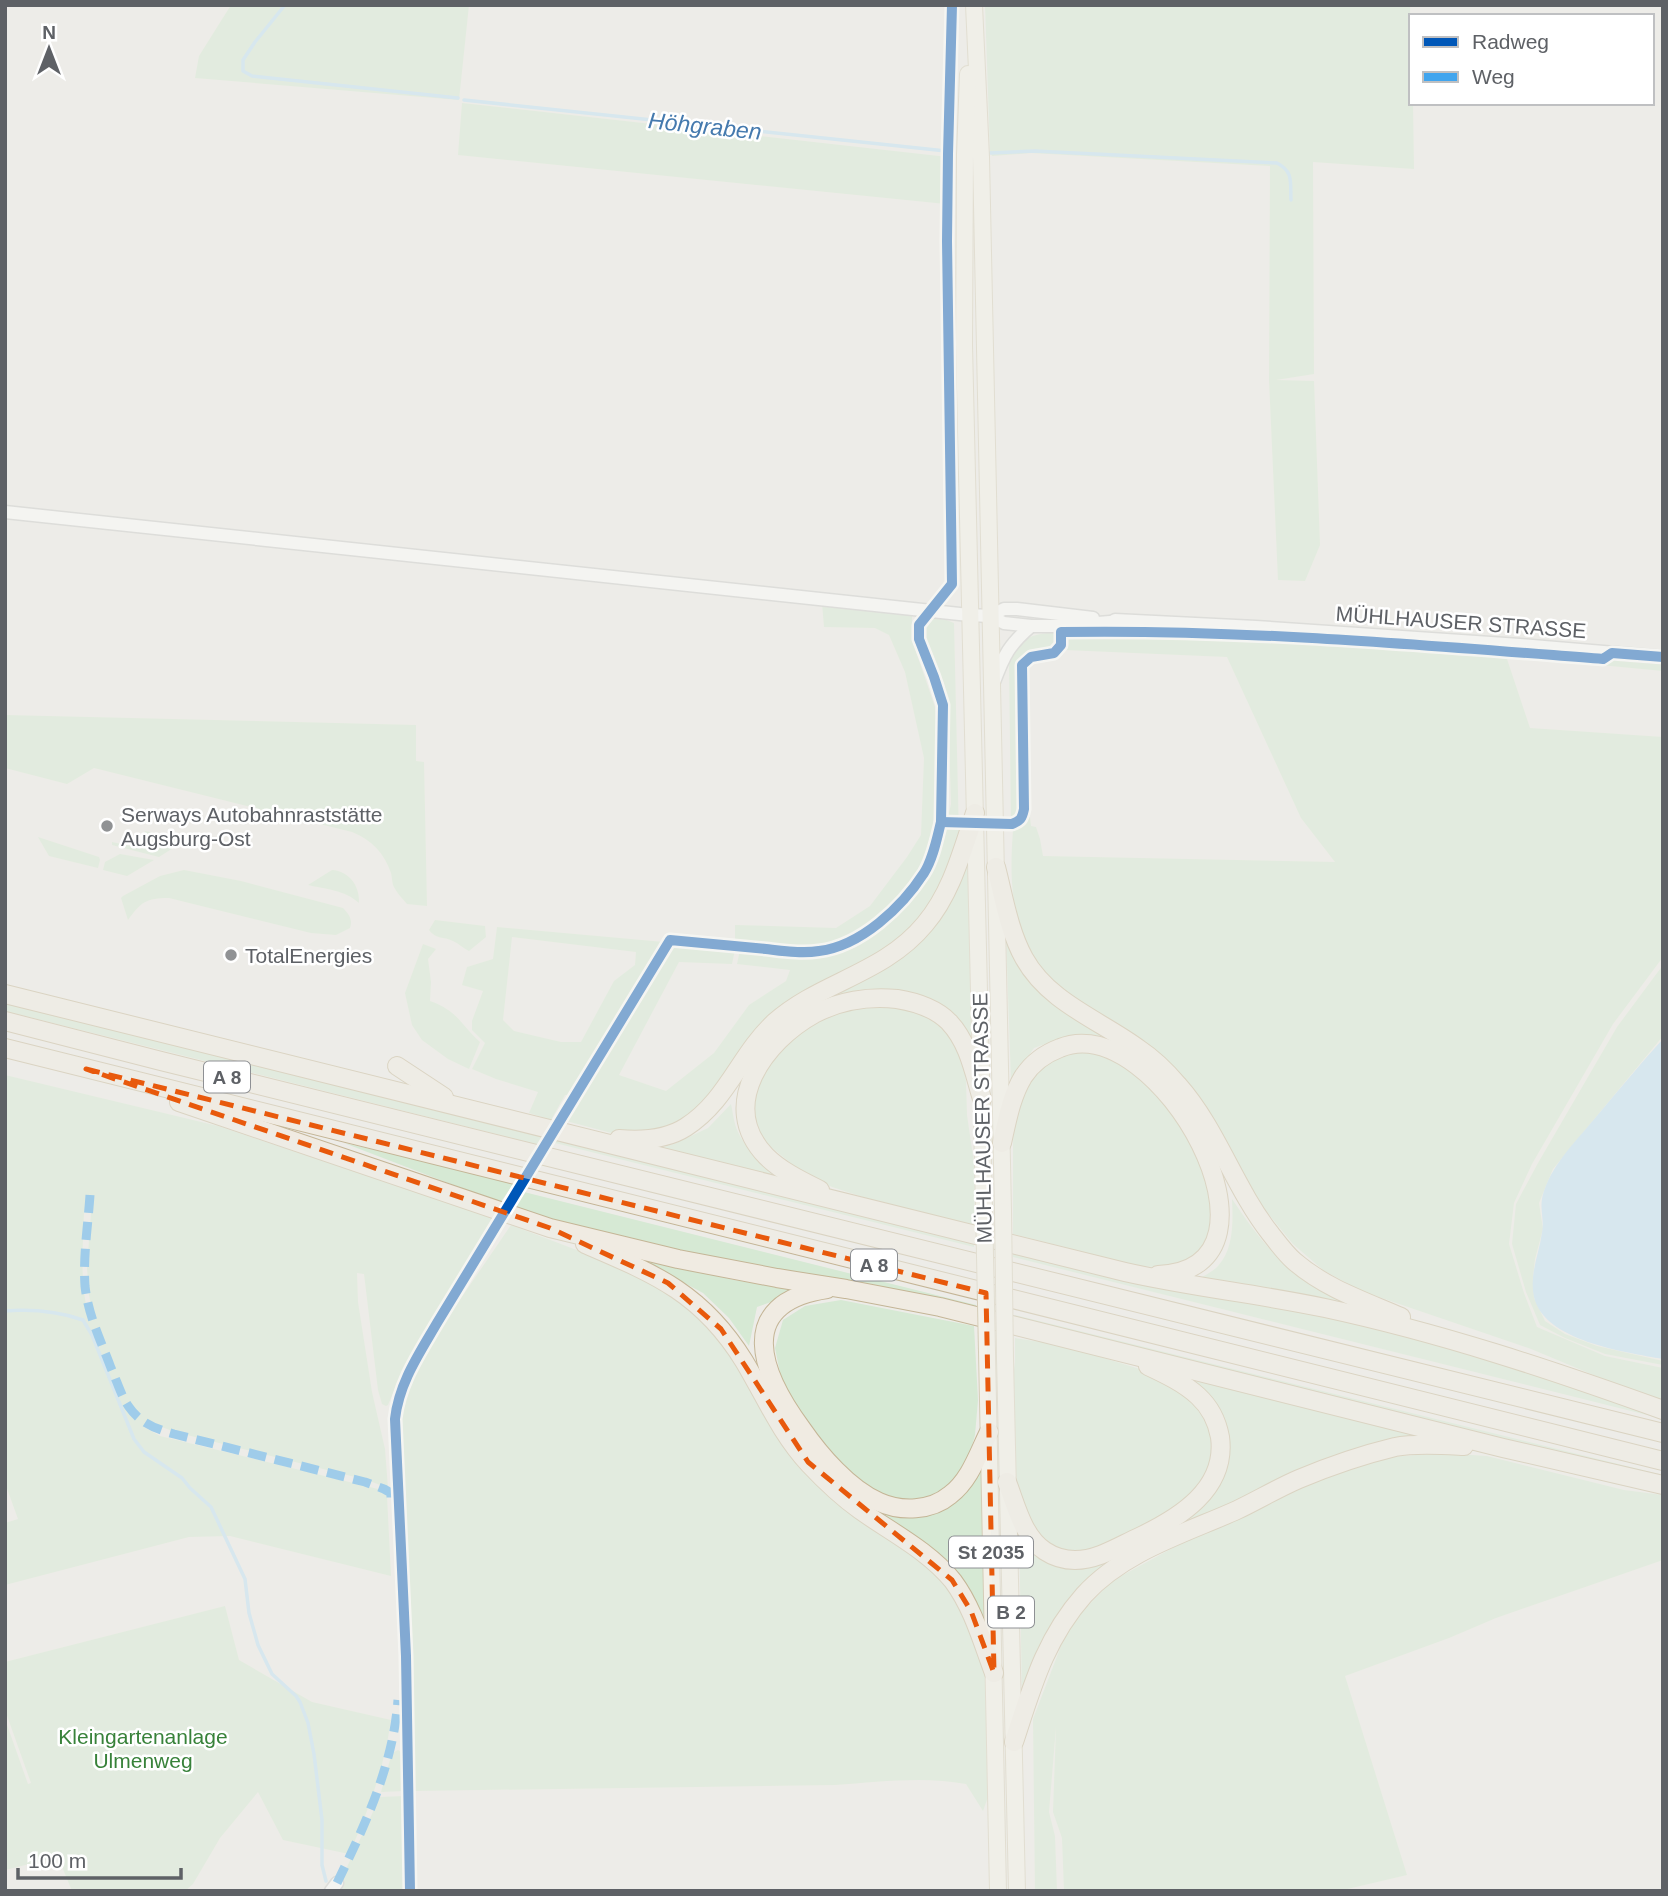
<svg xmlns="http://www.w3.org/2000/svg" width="1668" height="1896" font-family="Arial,sans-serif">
  <rect width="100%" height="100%" fill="#edece8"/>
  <!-- green -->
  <g fill="#d6e9d4" fill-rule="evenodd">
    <path d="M231 5H469L459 100 195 78 199 56Z"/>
    <path d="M985 5H1410L1411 103H1413L1414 169 1313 162 1314 374 1276 380 1314 381 1320 545 1305 581 1278 580 1269 380 1270 166 1031 153 992 156 990 151Z"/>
    <path d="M462 103 948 157 946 204 458 155Z"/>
    <path d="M822 603 901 609 912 616V640L935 707 938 735V810L935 829 920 868 891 906 853 936 820 946 796 947 735 940V925L836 928 870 906 907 857 921 835 924 758 905 672 889 635 875 628 824 627Z"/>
    <path d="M939 617 954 623 959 837 953 860 931 906 896 944 788 1003 743 1044 719 1087 698 1110 666 1132 623 1136 566 1121 670 943 735 950 732 964 679 962 619 1075 666 1091 714 1053 749 1005 786 981 790 970 737 964 740 950 822 957 856 947 896 916 928 876 945 831 951 804 948 703 944 683 925 643V628L930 620Z"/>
    <path d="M1057 632 1055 647C1041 655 1026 650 1018 667L1020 815 1015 821H1011L1009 662C1018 637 1033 634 1057 632Z"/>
    <path d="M1067 632 1247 637 1495 654V647L1663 662V671L1506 656 1530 728 1663 737V957L1613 1024 1532 1164 1514 1203 1509 1244 1524 1293 1537 1327 1605 1356 1663 1368V1404L1531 1349 1361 1291 1323 1270 1293 1244 1257 1200 1214 1123 1045 974C1011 925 1009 887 1013 830L1022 826 1027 817H1030L1031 826 1036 827 1040 839 1043 856 1335 862 1301 818 1227 657 1065 650Z"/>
    <path d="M5 715 416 725V761L424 762 427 906 407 904C402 898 396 892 393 885 392 881 392 877 391 873 384 853 372 840 352 832L94 768 67 784 5 768Z"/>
    <path d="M145 831 184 841 159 857 112 845V842L140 848Z"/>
    <path d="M38 837 99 857 100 860 98 868 49 856Z"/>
    <path d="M120 854 154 860 127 876 103 870 105 862Z"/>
    <path d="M968 863 975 1056 942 1006 819 1003 929 931 948 907 958 889Z"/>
    <path d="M184 870 241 881 343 908C349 914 353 920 350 928L336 935 311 933 169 898C146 898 141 902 128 920L121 898 123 896 160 876Z"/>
    <path d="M332 870C349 871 360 886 359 903 345 890 325 889 308 885Z"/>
    <path d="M435 920 485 926 486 937 469 951C463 948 458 943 453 941 443 936 437 940 429 930Z"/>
    <path d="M497 927 664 942 570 1095H565L551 1120 529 1113 538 1092 496 1079 472 1069 485 1043 472 1030V1021L483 991 462 985 467 967 493 959ZM512 937 636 952 635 965 614 981 581 1042H561L514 1031 503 1020Z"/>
    <path d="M1006 935 1106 1036H1067L1034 1048 1011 1081Z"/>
    <path d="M423 944 436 949 428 959 431 982 430 1001C458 1011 460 1024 480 1042L469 1069 448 1059 422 1040 412 1025 405 993Z"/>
    <path d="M1663 965V1036L1553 1169 1539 1203 1543 1229 1535 1259 1533 1277 1534 1298 1545 1321 1565 1334 1597 1346 1663 1361V1365L1605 1354 1565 1338 1540 1325 1526 1292 1512 1244 1516 1204 1538 1163 1617 1027Z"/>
    <path d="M5 1003 545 1136 540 1145 5 1011Z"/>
    <path d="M881 1004 907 1008 931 1016 959 1043 966 1081 967 1115 975 1170 974 1226 863 1197 832 1187 804 1174 760 1138 752 1110 764 1063 800 1029 837 1011Z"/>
    <path d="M1088 1051 1127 1067 1164 1101 1196 1154 1216 1210 1214 1231 1197 1256 1168 1268 1139 1266 1013 1234V1143L1014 1123 1020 1100 1030 1080 1039 1068 1066 1052Z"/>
    <path d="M5 1075 218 1126 497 1219C459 1280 414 1338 388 1405L386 1406 382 1404 378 1390 364 1274 357 1273 358 1302 372 1392 385 1449 388 1488 367 1480 175 1432 151 1423 144 1427 160 1436 378 1489 387 1496 391 1576 230 1536 189 1537 5 1585V1523L18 1519 5 1483ZM84 1212 91 1213 87 1268 89 1295 94 1319 90 1320C79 1285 83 1248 84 1212Z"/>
    <path d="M731 1104C733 1113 734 1124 738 1132 746 1149 762 1164 778 1174L777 1180 653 1150 674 1144 708 1128Z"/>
    <path d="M560 1135 974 1241V1247L555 1143Z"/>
    <path d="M344 1143 515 1182 500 1203Z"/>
    <path d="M524 1192 976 1305V1309L625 1243 514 1210Z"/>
    <path d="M1232 1199C1251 1227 1270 1254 1298 1274 1317 1288 1341 1297 1362 1308L1199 1279C1205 1275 1214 1271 1218 1266 1234 1249 1233 1221 1232 1199Z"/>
    <path d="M511 1225 595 1257 636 1275 668 1293 706 1319 739 1364 779 1434 951 1586 987 1672 988 1797 983 1811 966 1784C924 1776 878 1782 835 1785L413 1791 400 1414 406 1387 423 1358 444 1323Z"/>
    <path d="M1013 1251 1322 1311 1454 1347 1663 1415V1419L1013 1257Z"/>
    <path d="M638 1258 734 1280 796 1290 779 1299 757 1307 749 1346 729 1318 703 1293Z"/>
    <path d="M841 1300 974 1326 978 1400 975 1435 969 1457 962 1475 940 1495 914 1503 898 1501 864 1489 819 1444 782 1383 775 1348 783 1320 805 1306Z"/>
    <path d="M1015 1315 1663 1475V1480L1015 1321Z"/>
    <path d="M1015 1338 1061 1345 1143 1370 1184 1392 1213 1425 1212 1468 1186 1503 1115 1541 1082 1553 1063 1554 1033 1534 1019 1499 1014 1467 1011 1392 1015 1362Z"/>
    <path d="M1176 1372 1447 1437 1427 1439 1162 1537 1226 1453Z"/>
    <path d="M1441 1453 1487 1456 1624 1490 1663 1495V1560L1496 1618 1449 1638 1345 1676 1407 1875 1339 1891H1064L1062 1838 1053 1812 1056 1727 1049 1812 1055 1836 1057 1891H1035L1033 1719 1064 1638 1079 1615 1112 1581 1180 1544 1245 1516 1305 1486 1362 1464 1391 1457Z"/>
    <path d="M985 1459 990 1631 970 1593 941 1559 875 1509 932 1512 955 1502 969 1489 980 1473Z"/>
    <path d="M1019 1529 1036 1550 1121 1556 1094 1575 1022 1696Z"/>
    <path d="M225 1606 239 1660 312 1702 391 1720C384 1768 369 1810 349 1854L283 1840 258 1792 220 1838 193 1884 185 1891H72L58 1857 5 1870V1719L28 1784 31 1783 5 1710V1662Z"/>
    <path d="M398 1750 403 1753 404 1791 381 1792 392 1753Z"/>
    <path d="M404 1796 405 1891H343L339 1884 380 1797Z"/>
  </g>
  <!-- water -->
  <path fill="#bddff6" d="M1663 1039V1359C1625 1352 1544 1341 1534 1297 1529 1275 1539 1254 1542 1233 1545 1218 1538 1208 1544 1191 1554 1162 1577 1140 1596 1117 1618 1091 1640 1064 1663 1039Z"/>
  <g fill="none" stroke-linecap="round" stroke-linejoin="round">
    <!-- stream -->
    <g stroke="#bddff6" stroke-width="3.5">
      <path d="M285 5 255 42 243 60V71L252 76 458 98"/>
      <path d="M464 100 946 151"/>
      <path d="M990 153 1035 151 1277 163C1294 172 1290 182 1291 200"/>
      <path d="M5 1311C33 1309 57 1311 83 1320L92 1335 134 1439 144 1452 182 1478 190 1488 211 1507 245 1579 249 1613 258 1645 272 1674 296 1696 300 1702 308 1723 314 1754 322 1820V1865L326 1881"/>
    </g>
    <!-- minor casing -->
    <g stroke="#cacaca" stroke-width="15">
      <g id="minor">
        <path d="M5 512 969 615 990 616 1004 623 1031 626H1061L1122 621"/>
        <path d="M990 616 1004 609H1017L1093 618"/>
        <path d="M1115 620 1256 627 1520 645 1663 657"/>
        <path d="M994 682C1004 655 1009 645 1031 626"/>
        <path d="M331 1891 337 1883"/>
      </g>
    </g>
    <!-- major casing -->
    <g stroke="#d4ccb7" stroke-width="18">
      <g id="major">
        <path d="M974 5 981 157 1003 1211"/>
        <path d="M968 74 965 155 964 345 984 1207"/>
        <path d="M987 1352 998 1891"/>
        <path d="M1005 1358 1017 1891"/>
      </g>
    </g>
    <!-- highway casing -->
    <g stroke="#c4b596" stroke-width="20">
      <g id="highway">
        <path d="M996 867C1004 898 1009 931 1024 958 1049 1003 1100 1020 1139 1049 1154 1059 1167 1072 1178 1085 1217 1129 1234 1187 1270 1233 1277 1242 1285 1253 1294 1261 1325 1288 1364 1301 1401 1317"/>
        <path d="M5 994 1125 1272C1191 1287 1259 1294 1325 1308 1441 1333 1552 1370 1663 1410"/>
        <path d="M5 1021 161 1061 1663 1433"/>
        <path d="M5 1048 1663 1461"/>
        <path d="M397 1066 444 1097"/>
        <path d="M179 1102 550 1228 678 1259 777 1278 846 1289 940 1307 1503 1448 1663 1485"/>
        <path d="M619 1139C642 1141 666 1140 686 1127 727 1101 740 1054 775 1022 820 982 884 974 925 924 952 892 962 851 975 813"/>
        <path d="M1002 1143C1007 1121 1011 1097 1023 1077 1032 1063 1044 1054 1060 1048 1158 1007 1304 1270 1158 1275"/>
        <path d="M820 1190C802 1181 781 1171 766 1156 717 1105 765 1041 814 1014 839 1001 869 996 897 999 916 1002 935 1008 949 1022 969 1043 974 1073 982 1099"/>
        <path d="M585 1244C655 1274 702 1293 744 1361 765 1396 781 1434 809 1464 825 1481 842 1497 860 1510 891 1532 929 1551 953 1581 973 1608 982 1641 994 1673"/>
        <path d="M827 1289C732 1303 762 1375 802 1429 820 1455 849 1489 879 1502 901 1512 931 1511 950 1495 970 1480 978 1454 989 1432"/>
        <path d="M1007 1482C1016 1505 1023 1537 1045 1551 1054 1557 1064 1560 1075 1560 1098 1560 1119 1546 1139 1537 1179 1518 1227 1489 1220 1437 1217 1421 1210 1407 1198 1396 1184 1383 1165 1374 1148 1366"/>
        <path d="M1014 1742C1032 1687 1045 1639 1084 1595 1124 1551 1186 1533 1237 1510 1258 1500 1278 1488 1299 1479 1330 1466 1362 1455 1395 1447 1415 1443 1444 1445 1464 1446"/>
      </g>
    </g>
    <!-- minor -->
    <use href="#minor" stroke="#fcfcfc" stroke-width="12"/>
    <!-- major -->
    <use href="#major" stroke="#f3f1e9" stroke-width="16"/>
    <!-- highway -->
    <use href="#highway" stroke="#f0ebe2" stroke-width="18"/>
    <!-- major-bridge casing -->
    <g stroke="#d4ccb7" stroke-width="18" stroke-linecap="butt">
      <g id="major-bridge">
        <path d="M984 1207 987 1352"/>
        <path d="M1003 1211 1005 1358"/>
      </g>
    </g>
    <!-- major-bridge -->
    <use href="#major-bridge" stroke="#f3f1e9" stroke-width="16"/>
    <!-- quiet -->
    <g stroke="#41a5ee" stroke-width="9" stroke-dasharray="18 9" stroke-linecap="butt">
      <path d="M90 1195C88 1225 83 1256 85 1286 88 1315 101 1341 111 1368 117 1381 121 1396 129 1407 140 1423 156 1429 174 1434L365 1482 384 1489 391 1493V1504"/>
      <path d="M337 1883C365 1825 393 1766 398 1700"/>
    </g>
    <!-- cycleway casing -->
    <g stroke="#fff" stroke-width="15">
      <g id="cycleway">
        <path d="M941 822 1012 824C1020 821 1022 819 1024 809L1022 665 1031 657 1054 653 1061 645V632C1242 629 1423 645 1603 659L1612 653 1663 657"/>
        <path d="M410 1891 406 1656 395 1419C399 1383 419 1354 437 1323L670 940C702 943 734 946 766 949 783 951 802 954 819 951 861 946 902 907 924 873 933 859 937 838 941 822L943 705 934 677 919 639V625L952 584 947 241 948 154 952 5"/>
      </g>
    </g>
    <!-- cycleway -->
    <use href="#cycleway" stroke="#0057b8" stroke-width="10"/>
  </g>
  <!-- marked area -->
  <path d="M0 0H1668V1896H0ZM86 1069 986 1293 994 1673 971 1611 952 1580 808 1462 721 1329 668 1283 550 1228Z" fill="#edece8" fill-opacity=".55" fill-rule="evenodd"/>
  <path fill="none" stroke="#e8590c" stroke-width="5" stroke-dasharray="14 9" stroke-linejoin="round" d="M86 1069 986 1293 994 1673 971 1611 952 1580 808 1462 721 1329 668 1283 550 1228Z"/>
  <!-- markers -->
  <g fill="#909294" stroke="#fff" stroke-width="2.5">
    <circle cx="107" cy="826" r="7"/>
    <circle cx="231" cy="955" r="7"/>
  </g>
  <g text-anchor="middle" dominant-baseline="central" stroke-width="5" stroke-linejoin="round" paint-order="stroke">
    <!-- shield labels -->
    <g fill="#fff" stroke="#8e9094" stroke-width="2">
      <rect x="204" y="1061.5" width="46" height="31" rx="5"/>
      <rect x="851" y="1249.5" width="46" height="31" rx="5"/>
      <rect x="949" y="1536.5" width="84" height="31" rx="5"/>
      <rect x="988" y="1596.5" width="46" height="31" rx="5"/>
    </g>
    <g font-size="19" font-weight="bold" fill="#5e6166">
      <text x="227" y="1077">A 8</text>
      <text x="874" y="1265">A 8</text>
      <text x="991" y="1552">St 2035</text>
      <text x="1011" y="1612">B 2</text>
    </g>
    <!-- street labels -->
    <g font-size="21" fill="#5e6166" stroke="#fff">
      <text transform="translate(1461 622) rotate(4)">MÜHLHAUSER STRASSE</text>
      <text transform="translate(982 1118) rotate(-91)">MÜHLHAUSER STRASSE</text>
    </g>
    <!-- poi labels -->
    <g font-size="21" fill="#5e6166" stroke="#fff" text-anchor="start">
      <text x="121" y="814">Serways Autobahnraststätte<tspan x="121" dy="24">Augsburg-Ost</tspan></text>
      <text x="245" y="955">TotalEnergies</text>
    </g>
    <!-- park labels -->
    <g font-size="21" fill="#38823a" stroke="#fff">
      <text x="143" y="1736">Kleingartenanlage<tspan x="143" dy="24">Ulmenweg</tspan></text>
    </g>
    <!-- water labels -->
    <g font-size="23" font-style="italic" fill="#457aae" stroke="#fff">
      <text transform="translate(705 126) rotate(6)">Höhgraben</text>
    </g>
  </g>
  <!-- border -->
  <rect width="1668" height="1896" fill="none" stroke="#5e6166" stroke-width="14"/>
  <!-- legend -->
  <rect x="1409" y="14" width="245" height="91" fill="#ffffff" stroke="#bfc0c2" stroke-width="2"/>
  <rect x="1423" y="37" width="35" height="10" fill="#0057b8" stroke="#bfc0c2" stroke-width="2"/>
  <text x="1472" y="49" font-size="21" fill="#5e6166">Radweg</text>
  <rect x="1423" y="72" width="35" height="10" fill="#41a5ee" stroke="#bfc0c2" stroke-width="2"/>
  <text x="1472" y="84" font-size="21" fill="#5e6166">Weg</text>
  <!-- north arrow -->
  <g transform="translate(49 49)" stroke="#ffffff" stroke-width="5" paint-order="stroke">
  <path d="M0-5L12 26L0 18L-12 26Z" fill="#5e6166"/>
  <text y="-10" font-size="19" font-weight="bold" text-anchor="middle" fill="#5e6166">N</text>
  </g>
  <!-- scale -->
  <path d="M18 1868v10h163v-10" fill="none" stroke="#5e6166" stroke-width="3.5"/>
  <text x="28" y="1868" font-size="21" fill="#5e6166" stroke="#ffffff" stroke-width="5" paint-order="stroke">100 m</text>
</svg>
